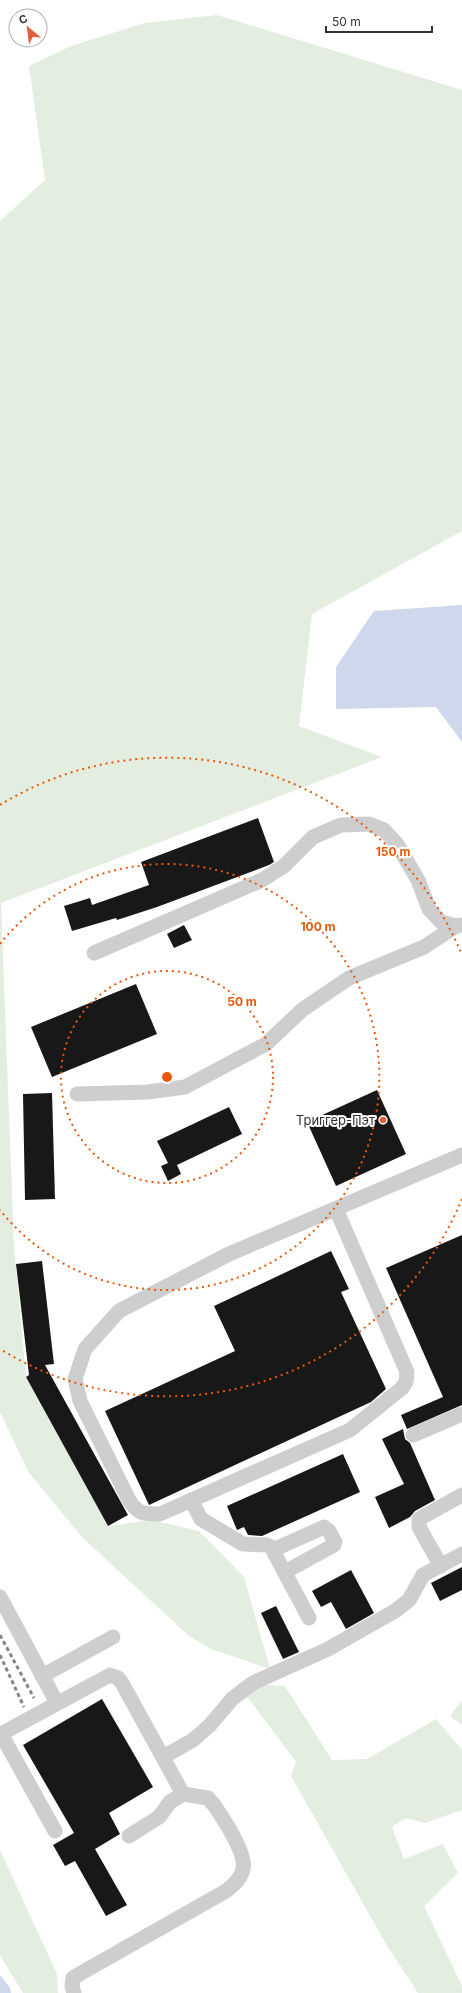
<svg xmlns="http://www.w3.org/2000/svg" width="462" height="1993" font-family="Inter,sans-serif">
  <rect width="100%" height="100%" fill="#fff"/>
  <!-- green -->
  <g fill="#e3ede0">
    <path d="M217 15 462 90V531L312 614 299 726 382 757 1 903 14 1246 26 1377 108 1526 151 1520 199 1531 244 1577 270 1669 211 1649 189 1636 82 1537 29 1473 0 1412V221L45 180 29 66 71 46 145 23Z"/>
    <path d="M237 1683 285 1686 332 1760 367 1759 436 1719 462 1750V1810L425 1823 406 1818 392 1827 404 1859 443 1844 458 1873 424 1906 462 1986V1993H418L386 1944 291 1776 296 1762Z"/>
    <path d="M462 1700V1725L450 1716Z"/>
    <path d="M0 1850 57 1974 58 1993H23L0 1955Z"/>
  </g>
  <!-- water -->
  <g fill="#ced7ec">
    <path d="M462 605V742L436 707 336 709V667L374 611Z"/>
    <path d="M0 1975 10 1988 11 1993H0Z"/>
  </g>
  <!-- building -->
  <g fill="#181818">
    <path d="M258 818 274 862 269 865 157 907 117 920 116 918 72 931 64 906 90 898 92 905 149 885 141 862Z"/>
    <path d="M184 925 192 940 174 948 167 934Z"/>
    <path d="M136 984 157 1034 52 1077 31 1027Z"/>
    <path d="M377 1090 406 1154 336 1186 307 1122Z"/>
    <path d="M52 1093 55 1199 25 1200 23 1094Z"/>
    <path d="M229 1107 242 1134 177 1165 181 1174 168 1181 161 1166 168 1163 157 1141Z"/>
    <path d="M462 1235V1405L407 1429 401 1415 443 1397 386 1268Z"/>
    <path d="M331 1251 349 1289 341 1292 386 1389 371 1402 149 1505 105 1411 235 1351 214 1306Z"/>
    <path d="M42 1261 54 1364 45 1365 128 1515 108 1526 26 1377 29 1375 16 1264Z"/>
    <path d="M403 1429 405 1439 410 1443 435 1500 415 1511 410 1517 389 1528 375 1497 404 1484 382 1439Z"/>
    <path d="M343 1454 360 1492 262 1536 248 1535 244 1527 237 1530 227 1506Z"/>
    <path d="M462 1567V1590L440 1601 431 1583Z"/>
    <path d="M351 1570 374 1613 346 1629 331 1602 321 1607 312 1591Z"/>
    <path d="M276 1606 299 1652 283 1659 261 1613Z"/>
    <path d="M102 1699 153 1787 109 1813 120 1834 95 1849 127 1905 106 1916 75 1861 65 1866 53 1845 74 1833 23 1745Z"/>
  </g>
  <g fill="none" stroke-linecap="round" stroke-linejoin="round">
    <!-- minor -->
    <g stroke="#cecece" stroke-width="15">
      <path d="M94 953 262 880 284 866 313 837 341 825 369 824 384 830 397 844 418 880 429 909 441 922 456 926 462 925"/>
      <path d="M77 1094 148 1092 185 1087 266 1044 302 1010 349 978 424 947 456 926"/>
      <path d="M336 1209 407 1372 406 1382 402 1388 350 1430 160 1514C143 1514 138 1514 129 1500L80 1401 75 1379 85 1349 119 1311 229 1254 462 1155"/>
      <path d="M413 1435 462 1414"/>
      <path d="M191 1500 201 1519 243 1544 267 1545 271 1547 309 1618"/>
      <path d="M273 1550 322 1528 324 1527 329 1531 335 1542 334 1545 285 1572"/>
      <path d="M441 1566 419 1527V1519L462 1495"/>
      <path d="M0 1597 57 1703"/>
      <path d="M42 1676 113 1637"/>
      <path d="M163 1757 193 1740 210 1725 232 1699 253 1683 328 1649 395 1611 409 1600 423 1575 462 1554"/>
      <path d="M55 1831 1 1734 110 1675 118 1678 122 1683 183 1794 208 1798 214 1805C223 1818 247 1854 243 1869 241 1879 233 1885 226 1891L83 1972 73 1978 72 1986 74 1993"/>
      <path d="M129 1836 159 1817 170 1802 183 1794"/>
    </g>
    <!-- rail -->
    <g stroke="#868686" stroke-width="3" stroke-dasharray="4 3" stroke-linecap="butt">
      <path d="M0 1635 34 1698"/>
      <path d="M0 1655 24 1707"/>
    </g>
  </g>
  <!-- distance rings -->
  <g fill="none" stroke="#e8590c" stroke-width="2" stroke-dasharray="2 4">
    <circle cx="167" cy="1077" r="106"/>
    <path d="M0 944A213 213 0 1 1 0 1210"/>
    <path d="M462 1199A319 319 0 0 1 0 1349M0 805A319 319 0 0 1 462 955"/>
  </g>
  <!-- markers -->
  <circle fill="#e0603c" stroke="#fff" stroke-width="1.5" cx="383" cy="1120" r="4"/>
  <g text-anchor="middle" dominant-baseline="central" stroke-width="4" stroke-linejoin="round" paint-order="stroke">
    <!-- poi labels -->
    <g font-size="13" fill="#313131" stroke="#fff" text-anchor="end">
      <text x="375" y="1120">Триггер-Пэт</text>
    </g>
  </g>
  <circle cx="167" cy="1077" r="6" fill="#e8590c" stroke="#fff" stroke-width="2"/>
  <g font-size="12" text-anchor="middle" font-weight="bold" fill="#e8590c" stroke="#fff" stroke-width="4" stroke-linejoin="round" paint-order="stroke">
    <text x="393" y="856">150 m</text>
    <text x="318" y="931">100 m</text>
    <text x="242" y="1006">50 m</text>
  </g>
  <!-- north arrow -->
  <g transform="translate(28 28) rotate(331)"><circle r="19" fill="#ffffff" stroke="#adadad"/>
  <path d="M0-3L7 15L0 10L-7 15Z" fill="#e0603c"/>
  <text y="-6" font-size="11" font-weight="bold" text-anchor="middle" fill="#313131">С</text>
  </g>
  <!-- scale -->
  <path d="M326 26v6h106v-6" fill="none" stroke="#313131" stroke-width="2"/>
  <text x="332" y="26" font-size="12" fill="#313131" stroke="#ffffff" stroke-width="3" paint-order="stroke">50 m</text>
</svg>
